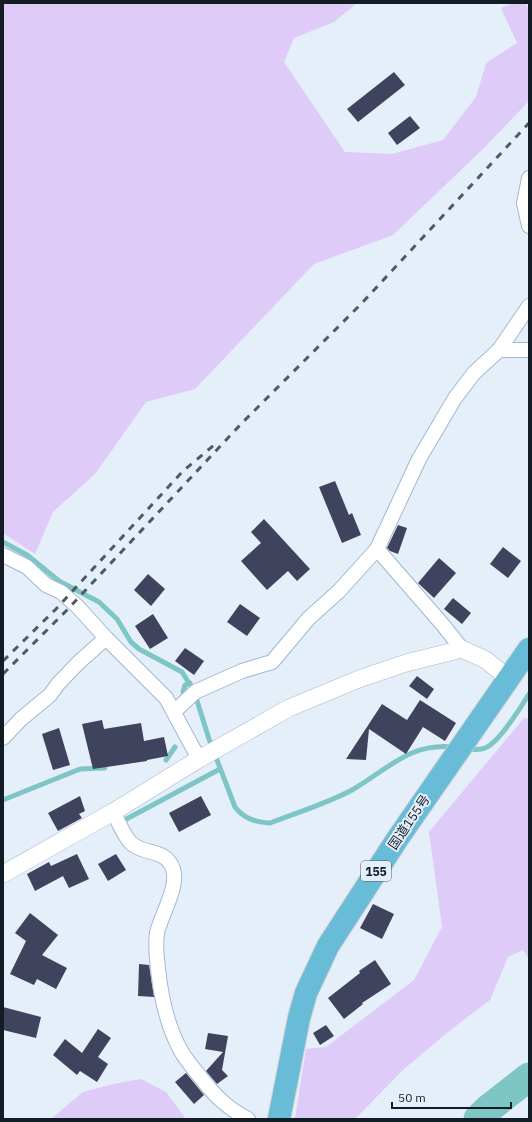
<svg xmlns="http://www.w3.org/2000/svg" width="532" height="1122" font-family="'IBM Plex Sans','Noto Sans JP',sans-serif">
  <rect width="100%" height="100%" fill="#e5effa"/>
  <!-- green -->
  <g fill="#decbf8">
    <path d="M3 3H357L334 22 294 38 284 62 345 152 392 154 443 140 476 97 486 63 517 43 501 8 512 3H526L529 11V101L484 148 393 235 314 264 195 389 146 402 95 474 53 512 35 554 3 533Z"/>
    <path d="M524 718 529 719V959L523 950 508 957 490 1000 453 1028 405 1068 355 1119H295L306 1049 326 1047 414 980 442 927 429 832Z"/>
    <path d="M141 1079 166 1092 186 1119H51L83 1092 118 1083Z"/>
  </g>
  <g fill="none" stroke-linecap="round" stroke-linejoin="round">
    <!-- stream -->
    <g stroke="#7ec5c6" stroke-width="5">
      <path d="M3 542 27 555 59 581 99 602 117 619 131 642 139 649 182 672 194 691 209 739 235 807C244 819 256 822 270 823 296 813 328 803 352 790 387 770 410 742 454 747"/>
      <path d="M183 692 185 685 190 683"/>
      <path d="M466 749C472 749 479 751 485 748 498 743 521 707 529 694"/>
      <path d="M166 760 175 747"/>
      <path d="M3 800 80 769 105 768"/>
      <path d="M119 823 220 769"/>
    </g>
    <!-- river -->
    <path stroke="#7ec5c6" stroke-width="29" d="M478 1119 488 1109 529 1077"/>
  </g>
  <!-- building -->
  <g fill="#3f435d">
    <path d="M394 72 405 85 358 122 347 109Z"/>
    <path d="M410 116 420 128 397 145 388 133Z"/>
    <path d="M335 481 349 515 352 513 361 535 342 543 319 487Z"/>
    <path d="M264 519 310 569 297 581 288 571 267 590 241 561 261 543 251 532Z"/>
    <path d="M398 525 407 528 398 554 390 551 387 548Z"/>
    <path d="M503 547 521 561 508 578 490 564Z"/>
    <path d="M439 558 456 573 434 598 418 583Z"/>
    <path d="M148 574 165 589 151 606 134 590Z"/>
    <path d="M453 598 471 613 462 624 444 609Z"/>
    <path d="M240 604 260 618 247 636 227 622Z"/>
    <path d="M153 614 168 638 150 649 135 626Z"/>
    <path d="M185 648 204 661 194 675 175 661Z"/>
    <path d="M417 676 434 689 427 699 409 686Z"/>
    <path d="M420 700 456 723 445 741 423 727 406 754 369 729 366 760 346 759 382 704 407 720Z"/>
    <path d="M102 720 104 729 141 723 144 741 164 737 168 756 147 760V761L93 769 82 724Z"/>
    <path d="M59 728 70 765 53 770 42 734Z"/>
    <path d="M80 796 85 811 79 814 82 818 58 831 48 813Z"/>
    <path d="M201 796 211 815 179 832 169 813Z"/>
    <path d="M77 854 89 879 69 888 63 876 35 891 27 874 49 862 51 866Z"/>
    <path d="M116 854 126 870 108 881 98 864Z"/>
    <path d="M373 904 394 914 382 939 360 928Z"/>
    <path d="M30 913 58 935 42 955 67 968 56 989 37 979 34 985 10 974 26 941 15 933Z"/>
    <path d="M375 960 391 984 362 1003 363 1004 344 1019 328 998 360 973 359 971Z"/>
    <path d="M139 964 149 965 154 997 138 996Z"/>
    <path d="M3 1007 41 1017 36 1038 3 1030Z"/>
    <path d="M326 1025 334 1036 320 1045 313 1033Z"/>
    <path d="M98 1029 111 1038 98 1057 108 1064 97 1082 80 1071 77 1075 53 1055 65 1039 82 1053Z"/>
    <path d="M208 1033 228 1036 222 1070 228 1076 217 1084 206 1071 223 1052 205 1049Z"/>
    <path d="M186 1073 204 1095 194 1104 175 1082Z"/>
  </g>
  <g fill="none" stroke-linecap="round" stroke-linejoin="round">
    <!-- minor casing -->
    <g stroke="#a1b8d1" stroke-width="16">
      <g id="minor">
        <path d="M529 178 524 203 529 226"/>
        <path d="M499 350H529"/>
        <path d="M377 549 443 625 462 649"/>
        <path d="M3 555 27 567 46 585 61 592 77 606 106 638 166 698 199 759"/>
        <path d="M174 712 195 692 242 671 272 662 309 618 339 591 377 549 419 459 455 398 474 373 499 350 529 306"/>
        <path d="M3 738 21 719 50 695 58 684 78 663 106 638"/>
        <path d="M113 812C119 822 123 835 131 843 145 856 166 848 173 869 179 887 161 915 157 933 155 945 157 958 158 969 161 997 167 1026 181 1051 186 1060 194 1069 201 1078 215 1096 227 1108 248 1119"/>
      </g>
    </g>
    <!-- tertiary casing -->
    <g stroke="#a1b8d1" stroke-width="18">
      <path id="tertiary" d="M3 874 113 812 199 759 289 708 359 679 406 663 462 649 486 660 508 678"/>
    </g>
    <!-- trunk casing -->
    <g stroke="#cbcdcf" stroke-width="24">
      <path id="trunk" d="M279 1119 299 1018 306 993 328 946 398 838 529 649"/>
    </g>
    <!-- minor -->
    <use href="#minor" stroke="#fff" stroke-width="14"/>
    <!-- tertiary -->
    <use href="#tertiary" stroke="#fff" stroke-width="17"/>
    <!-- trunk -->
    <use href="#trunk" stroke="#68bcd8" stroke-width="22"/>
    <!-- rail -->
    <g stroke="#505a63" stroke-width="3" stroke-dasharray="7 7" stroke-linecap="butt">
      <path d="M3 661 56 609 183 471 214 445"/>
      <path d="M3 674 67 610 241 424 362 303 529 123"/>
    </g>
  </g>
  <g text-anchor="middle" dominant-baseline="central" stroke-width="4" stroke-linejoin="round" paint-order="stroke">
    <!-- shield labels -->
    <rect fill="#e5effa" stroke="#525b65" stroke-width="1" x="361" y="861" width="30" height="20" rx="3"/>
    <g font-size="12" font-weight="bold" fill="#131c25">
      <text x="376" y="871">155</text>
    </g>
    <!-- street labels -->
    <g font-size="13" fill="#131c25" stroke="#e5effa">
      <text transform="translate(409 822) rotate(-56)">国道155号</text>
    </g>
  </g>
  <!-- border -->
  <rect width="532" height="1122" fill="none" stroke="#131c25" stroke-width="8"/>
  <!-- scale -->
  <path d="M392 1102v6h119v-6" fill="none" stroke="#131c25" stroke-width="2"/>
  <text x="398" y="1102" font-size="12" fill="#131c25" stroke="#e5effa" stroke-width="3" paint-order="stroke">50 m</text>
</svg>
